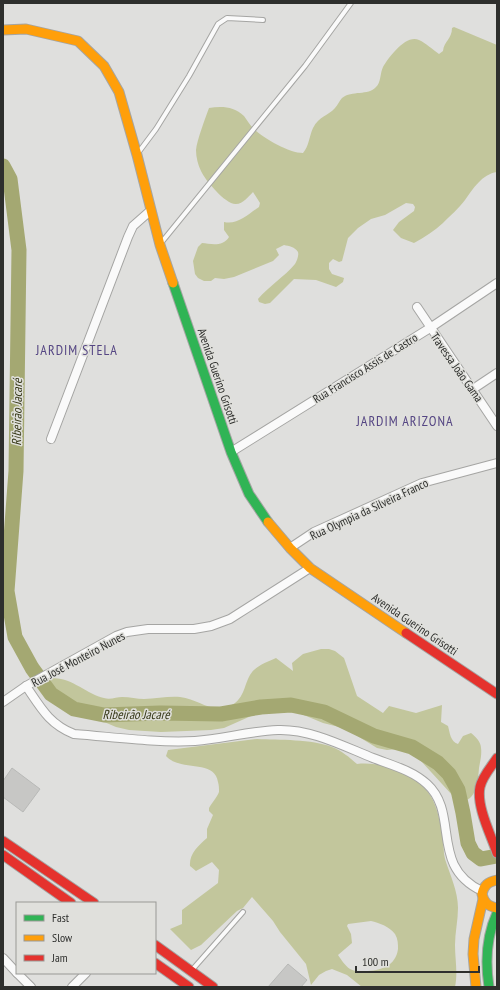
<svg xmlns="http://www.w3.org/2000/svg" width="500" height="990" font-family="'PT Sans Narrow',sans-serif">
  <rect width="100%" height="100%" fill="#dfdfdd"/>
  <!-- forest -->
  <g fill="#c2c69c" fill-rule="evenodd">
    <path d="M454 27 497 45V172C482 174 473 189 465 200 459 208 450 216 443 223 434 231 425 237 414 243L401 238 393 230 399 222 414 211 415 207 413 204 406 203 385 215 371 219 358 228 348 238 342 261 339 262 333 259 329 263V269L332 274 344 278 343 282 336 287 316 280 294 279 270 303 265 304 259 302 258 299C269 286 284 277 295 264 297 261 299 255 298 252 295 247 289 246 284 245L276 249 279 255 273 261 234 277 224 279 215 278 211 281H204L198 278 195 274 193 261 198 247 202 243C211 244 223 247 229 237L224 230V222C238 225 248 214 259 207L260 203 253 192C249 196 243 204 236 204 226 205 205 180 201 171 198 165 196 157 196 150 197 140 205 119 209 108 221 106 234 106 244 116 247 120 250 125 253 128 263 138 289 153 303 153 309 146 309 137 313 128 319 116 328 116 335 108 338 105 339 101 342 98 352 90 368 96 376 87 381 83 380 73 383 67 389 57 406 34 419 40 426 43 433 50 439 54L443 51C444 41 452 39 452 28Z"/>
    <path d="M321 649H329L335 651 344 658 357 696 383 713 389 706 416 713 442 705 441 722 448 726C450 733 450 741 458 744L463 736 471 733C476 737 481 742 481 748 482 754 480 762 479 768 478 782 475 811 453 796L421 761 409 752 398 749 387 750 377 748 351 732 339 727 323 723 299 713 278 711 267 712 251 716 224 728 211 730 161 732 129 730 116 727 69 707 53 692 48 684V679C68 674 86 694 104 698 110 700 117 697 122 697 130 697 137 699 144 699 156 699 168 696 180 697 199 699 209 713 229 706 244 701 244 685 250 675 255 666 267 662 276 658L293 671 292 663 303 654Z"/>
    <path d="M257 739C279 740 312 739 332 747 342 751 349 757 357 764 386 761 425 776 435 805 439 815 441 827 443 838 444 845 443 852 445 859 450 875 458 891 458 908 458 920 455 933 455 945 455 959 458 973 455 987H362L347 975 332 969 326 971 319 975 311 985 306 964 280 932 273 921 252 897 243 908 237 911 201 945 191 950 170 929 182 924V910L218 883 219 870 212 862 196 871 190 866C189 854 198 846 207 838V829L213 815 209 811V808C212 803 217 797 219 792 219 789 219 785 218 782 215 759 180 772 166 756L168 750ZM371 921C379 923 389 926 395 934 398 939 398 944 398 949 396 966 380 971 365 971 360 971 355 972 350 969 345 966 341 959 338 955L352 943 351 934 347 926 348 924Z"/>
  </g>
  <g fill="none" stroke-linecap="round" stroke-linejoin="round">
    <!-- river -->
    <path stroke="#a4a872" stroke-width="15" d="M3 166 10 179 19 250 16 471 7 591 15 637 32 668 51 694 74 709 104 715 160 713 221 714 261 707 291 705 324 712 374 736 412 747 438 763 449 774 458 790 463 813 468 843 473 853 481 859 497 856"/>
  </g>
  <!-- building -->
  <g fill="#c7c7c5" stroke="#b8b9b7">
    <path d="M12 768 40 789 23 812 3 797V781Z"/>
    <path d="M288 964 307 980 301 987H268Z"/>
  </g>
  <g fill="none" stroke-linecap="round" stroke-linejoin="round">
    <!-- lane casing -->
    <g stroke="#a5a5a3" stroke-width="6">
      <g id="lane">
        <path d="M138 153 156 129 189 76 218 24 227 18 263 20"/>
        <path d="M161 243 305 66 351 3"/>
        <path d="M192 970 243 912"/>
      </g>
    </g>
    <!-- street casing -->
    <g stroke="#a5a5a3" stroke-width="10">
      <g id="street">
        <path d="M417 307 497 426"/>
        <path d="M473 389 497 373"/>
        <path d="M51 439 128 237 133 226 150 211"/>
        <path d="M231 452 430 328 497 283"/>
        <path d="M290 548 314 532 422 483 497 463"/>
        <path d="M26 686C41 708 49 724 74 734 114 737 155 743 195 741 223 739 250 731 278 730 311 729 343 746 373 758 391 765 412 770 427 784 460 814 429 866 482 891"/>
        <path d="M3 702 26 686 116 636 127 632 148 629H194L211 626 230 619 310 568"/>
        <path d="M3 958 17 973"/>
        <path d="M17 973 31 987"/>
        <path d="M72 987 86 973"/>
      </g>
    </g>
    <!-- fast casing -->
    <g stroke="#a5a5a3" stroke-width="11">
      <g id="fast">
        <path d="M173 283 231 452 249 494 268 522"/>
        <path d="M489 987C485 961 486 937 497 913"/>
      </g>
    </g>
    <!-- slow casing -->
    <g stroke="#a5a5a3" stroke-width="11">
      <g id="slow">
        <path d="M3 30 26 29 78 41 104 66 119 92 137 155 160 245 173 283"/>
        <path d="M268 522 290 548 310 568 406 633"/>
        <path d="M497 880C488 882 484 885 482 894 484 903 488 906 497 908"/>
        <path d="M476 987 473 954 474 939 483 899"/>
      </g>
    </g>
    <!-- jam casing -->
    <g stroke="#a5a5a3" stroke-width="11">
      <g id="jam">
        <path d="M406 633 497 694"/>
        <path d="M497 758C491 767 482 777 480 787 476 806 491 835 497 853"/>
        <path d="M3 841 94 903"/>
        <path d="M3 855 71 903"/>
        <path d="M155 945 213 987"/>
        <path d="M155 963 189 987"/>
      </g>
    </g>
    <!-- lane -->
    <use href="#lane" stroke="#fafafa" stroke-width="4"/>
    <!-- street -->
    <use href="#street" stroke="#fafafa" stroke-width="8"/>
    <!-- fast -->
    <use href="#fast" stroke="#30b455" stroke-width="9"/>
    <!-- slow -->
    <use href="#slow" stroke="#ff9f0a" stroke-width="9"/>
    <!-- jam -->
    <use href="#jam" stroke="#e5322d" stroke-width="9"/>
  </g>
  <g text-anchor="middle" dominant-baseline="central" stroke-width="3" stroke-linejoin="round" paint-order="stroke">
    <!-- street labels -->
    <g font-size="12" fill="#2e2f2d" stroke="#e0e0dc">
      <text transform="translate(457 367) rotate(55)">Travessa João Gama</text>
      <text transform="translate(365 368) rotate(-32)">Rua Francisco Assis de Castro</text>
      <text transform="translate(218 376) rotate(71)">Avenida Guerino Grisotti</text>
      <text transform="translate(369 509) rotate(-25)">Rua Olympia da Silveira Franco</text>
      <text transform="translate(415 624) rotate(34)">Avenida Guerino Grisotti</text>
      <text transform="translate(78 659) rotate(-28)">Rua José Monteiro Nunes</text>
    </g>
    <!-- water labels -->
    <g font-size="13" font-style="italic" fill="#353716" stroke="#e0e0dc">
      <text transform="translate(17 412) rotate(-89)">Ribeirão Jacaré</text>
      <text x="136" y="714">Ribeirão Jacaré</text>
    </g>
    <!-- quarter labels -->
    <g font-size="14" letter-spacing="1" fill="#554684" stroke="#e0e0dc">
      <text x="77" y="350">JARDIM STELA</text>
      <text x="405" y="421">JARDIM ARIZONA</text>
    </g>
  </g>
  <!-- border -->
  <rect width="500" height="990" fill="none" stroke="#2e2f2d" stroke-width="8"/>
  <!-- legend -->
  <rect x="16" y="902" width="140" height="72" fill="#e0e0dc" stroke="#999996"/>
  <rect x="24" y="915" width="20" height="6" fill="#30b455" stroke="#999996"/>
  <text x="52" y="922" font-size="12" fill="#2e2f2d">Fast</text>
  <rect x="24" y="935" width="20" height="6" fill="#ff9f0a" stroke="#999996"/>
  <text x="52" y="942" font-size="12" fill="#2e2f2d">Slow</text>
  <rect x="24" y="955" width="20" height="6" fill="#e5322d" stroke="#999996"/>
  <text x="52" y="962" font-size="12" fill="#2e2f2d">Jam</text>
  <!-- scale -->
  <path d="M356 966v6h123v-6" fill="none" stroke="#2e2f2d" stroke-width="2"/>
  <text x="362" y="966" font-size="12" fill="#2e2f2d" stroke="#e0e0dc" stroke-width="3" paint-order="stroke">100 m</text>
</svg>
